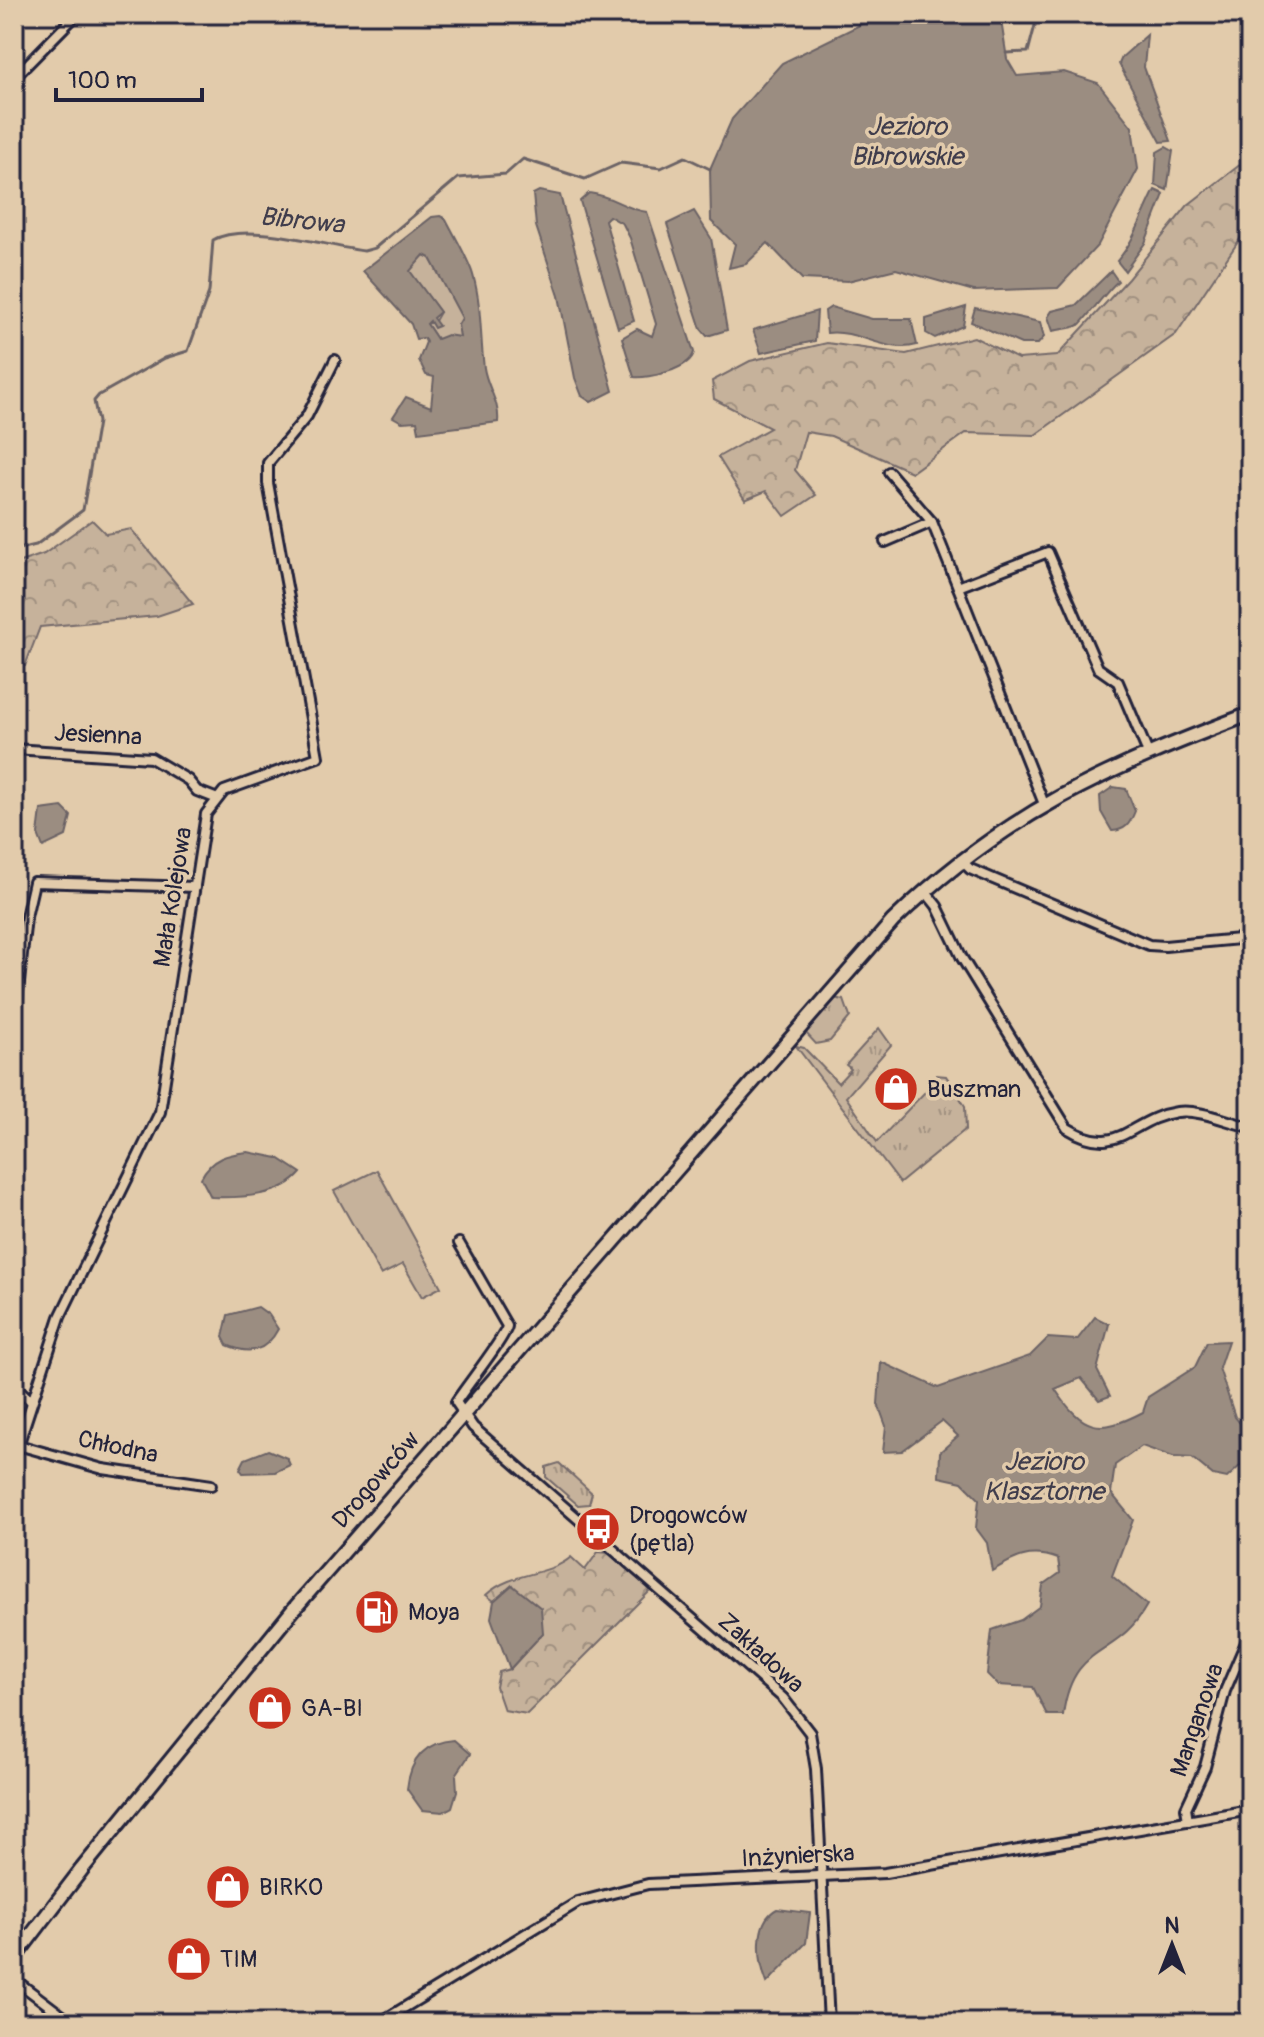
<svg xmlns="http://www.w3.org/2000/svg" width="1264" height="2037" font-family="Pangolin,sans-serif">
  <defs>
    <pattern id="grass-tufts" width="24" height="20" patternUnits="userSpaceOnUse" patternTransform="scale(2)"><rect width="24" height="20" fill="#c6b29b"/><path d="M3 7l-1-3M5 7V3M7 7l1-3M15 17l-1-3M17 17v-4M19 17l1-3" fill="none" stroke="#a09080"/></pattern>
    <pattern id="forest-crowns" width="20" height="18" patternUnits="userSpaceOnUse" patternTransform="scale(2)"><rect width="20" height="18" fill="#c6b29b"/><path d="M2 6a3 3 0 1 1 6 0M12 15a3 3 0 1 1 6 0" fill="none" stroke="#a09080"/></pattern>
  </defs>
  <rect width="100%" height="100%" fill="#e2cbab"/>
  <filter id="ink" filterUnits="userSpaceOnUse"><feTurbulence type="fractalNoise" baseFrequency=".0125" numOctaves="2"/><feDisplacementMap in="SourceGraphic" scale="16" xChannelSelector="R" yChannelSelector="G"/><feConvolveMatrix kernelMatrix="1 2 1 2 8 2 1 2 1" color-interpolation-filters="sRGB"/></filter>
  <g filter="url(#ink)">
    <!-- grass -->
    <g fill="url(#grass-tufts)" stroke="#746a6b" stroke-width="2">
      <path d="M833 998 844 1000 850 1017 830 1041 816 1044 804 1031Z"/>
      <path d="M879 1028 891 1045 846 1097 877 1142 928 1089 936 1075 946 1076 965 1106 966 1129 900 1183 796 1046 804 1048 838 1083 851 1069 846 1065Z"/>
      <path d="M559 1463 592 1493 589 1504 578 1505 546 1477V1467Z"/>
    </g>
    <!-- forest -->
    <g fill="url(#forest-crowns)" stroke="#746a6b" stroke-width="2">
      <path d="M1250 157V224L1176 334 1035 435 966 433 912 472 831 436 806 432 795 470 816 495 785 516 766 491 745 500 718 457 770 428 714 399 712 381 750 361 827 343 906 354 974 337 1018 359 1057 356 1128 279 1188 205Z"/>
      <path d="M92 520 106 534 131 529 193 604 157 616 40 627 25 666 14 667V564L44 554Z"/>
      <path d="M598 1552 609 1553 651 1590 527 1714 504 1710 496 1687 499 1672 510 1669 543 1633 513 1585 494 1601 486 1595C512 1571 550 1576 571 1557L585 1570Z"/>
    </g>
    <!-- garden -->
    <g fill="#c6b29b" stroke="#746a6b" stroke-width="2">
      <path d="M424 255 430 258 463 318 460 337 437 339 427 324 435 321 440 312 409 271Z"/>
      <path d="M377 1170 441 1287 422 1297 403 1264 381 1275 334 1191Z"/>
    </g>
    <!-- water -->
    <g fill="#9b8d81" stroke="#6b6265" stroke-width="2" fill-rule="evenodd">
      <path d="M890 14H1000L1007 59 1017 76 1064 72 1098 83 1132 127 1138 169 1098 245 1058 288 974 291 896 269 848 281 802 279 768 243 746 264 729 268 735 244 711 221 710 169 732 119 782 63 874 18Z"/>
      <path d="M1147 35 1144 67 1171 141 1161 142 1119 64 1122 57Z"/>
      <path d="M1166 147 1173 151 1167 190 1155 185 1157 152Z"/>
      <path d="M1155 190 1164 194 1145 243 1125 271 1117 261C1134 242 1143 213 1155 190Z"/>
      <path d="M539 191 560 195 613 391 591 402 582 396 575 378 559 296 536 226 533 194Z"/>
      <path d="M589 193C614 196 624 209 647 212L694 352C691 369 648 379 634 377L622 338 637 329 652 336 656 324 630 238 623 224 609 216 605 220 634 321 618 328 580 201Z"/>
      <path d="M694 211 711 238 727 330 707 336 701 329 667 224Z"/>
      <path d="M440 216 446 219C454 235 469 260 473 275 482 306 480 337 484 368 487 388 500 402 498 422L419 432 417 421 402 422 393 417 406 397 431 407 434 377 426 375 419 360 426 342 424 338 416 339 411 324 363 271 432 217ZM424 255 430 258 462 318 458 325 460 337 447 335 437 339 427 324 430 321 434 328 439 326 433 318 440 312 410 271Z"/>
      <path d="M1111 271 1118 281C1107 290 1083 323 1079 325 1072 329 1060 329 1053 331L1048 317 1052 311 1076 305Z"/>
      <path d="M831 307 872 319H911L917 345C885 354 859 329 827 333L825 311Z"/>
      <path d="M966 307 963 326 935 338 926 333V319Z"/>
      <path d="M975 308 1040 322 1044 337 1038 344H1021L971 322Z"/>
      <path d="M817 311 815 341 761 353 753 330Z"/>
      <path d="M1113 787 1126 789 1135 811C1130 824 1126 830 1112 831L1101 812 1100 796Z"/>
      <path d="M62 807 71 816 66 836 43 847 38 834 41 810Z"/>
      <path d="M248 1152 278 1158 301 1173C281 1197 240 1198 211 1197L201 1178C211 1158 228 1154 248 1152Z"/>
      <path d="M258 1307 269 1315 278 1329C266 1352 249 1355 227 1345L223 1337 228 1315Z"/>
      <path d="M1095 1317 1109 1324 1097 1370 1110 1396 1099 1400 1081 1378 1055 1389C1083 1431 1099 1435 1143 1412L1148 1397 1195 1367 1207 1342 1228 1341 1219 1368 1235 1417 1248 1433 1242 1464 1227 1478 1213 1475 1192 1458 1173 1457 1142 1446 1115 1465 1111 1493 1133 1520 1112 1576 1147 1605C1117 1660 1073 1640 1063 1715H1047L1033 1687 998 1685 987 1674 992 1630 1021 1620 1040 1606 1043 1585 1060 1573 1058 1559C1031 1549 1015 1557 992 1571L987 1543 976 1528 979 1499 962 1482 939 1477 940 1452 958 1436 942 1421 902 1451 883 1452 886 1426 878 1404 881 1362 938 1388 1030 1356 1048 1338 1077 1340Z"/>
      <path d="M268 1450 287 1458 290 1465 275 1472 243 1473 240 1469 245 1459Z"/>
      <path d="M512 1585 541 1608 543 1633 510 1669 491 1618 494 1601Z"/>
      <path d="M454 1740 470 1754 456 1775 457 1791 452 1807 443 1812 422 1810 407 1789C410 1760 424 1742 454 1740Z"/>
      <path d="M777 1909 810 1913 806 1943 767 1983C758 1960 754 1921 777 1909Z"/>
    </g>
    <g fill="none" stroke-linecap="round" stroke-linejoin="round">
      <!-- stream -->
      <g stroke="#6b6265" stroke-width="3">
        <path d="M1006 53 1028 52 1038 14"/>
        <path d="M14 550 36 545 83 510 98 422 94 401 99 395 165 358 188 351 209 292 213 240C246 221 325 246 364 251L375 248 458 178 506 174 523 159 585 179 621 163 661 168 685 157 710 169"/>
      </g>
      <!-- street casing -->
      <g stroke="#22223b" stroke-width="14">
        <g id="street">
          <path d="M14 78 77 14"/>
          <path d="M889 472 932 522 958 587"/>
          <path d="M885 542 932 522"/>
          <path d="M14 749 151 758 188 780 197 791 215 798"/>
          <path d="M1044 804 958 587 1048 552 1098 668 1118 682 1148 753"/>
          <path d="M961 860 970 869 1149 945 1165 946 1250 938"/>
          <path d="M925 891 937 906 962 958 1067 1128C1119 1160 1129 1119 1177 1112 1200 1109 1227 1122 1250 1127"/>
          <path d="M14 1029 26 917 34 882 195 887"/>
          <path d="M459 1243 507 1326C506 1336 465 1388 456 1402L473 1427 783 1698 810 1733 816 1769 829 2023"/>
          <path d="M14 1385 31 1401"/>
          <path d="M18 1445 103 1469 211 1485"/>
          <path d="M14 1458 60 1317 160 1112 206 814 224 791 318 757 268 483V463L307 416 335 360"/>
          <path d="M1188 1821 1186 1808 1205 1767 1225 1691 1250 1633"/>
          <path d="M14 1979 72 2023"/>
          <path d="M379 2023 578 1902 648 1884 885 1873 1250 1810"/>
        </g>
      </g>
      <!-- secondary casing -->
      <g stroke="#22223b" stroke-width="18">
        <path id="secondary" d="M14 1958 82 1869 293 1610 893 921C1005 813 1107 768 1250 714"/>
      </g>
      <!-- street -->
      <use href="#street" stroke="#e2cbab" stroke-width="8"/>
      <!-- secondary -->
      <use href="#secondary" stroke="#e2cbab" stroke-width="12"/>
    </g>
  </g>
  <!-- icons -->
  <defs>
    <g id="shop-disc" transform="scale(2.3)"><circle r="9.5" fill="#c8321e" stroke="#e2cbab"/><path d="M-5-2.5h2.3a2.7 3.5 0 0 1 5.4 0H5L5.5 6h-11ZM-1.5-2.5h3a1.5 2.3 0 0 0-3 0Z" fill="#fff"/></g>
    <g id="bus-disc" transform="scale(2.3)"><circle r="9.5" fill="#c8321e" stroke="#e2cbab"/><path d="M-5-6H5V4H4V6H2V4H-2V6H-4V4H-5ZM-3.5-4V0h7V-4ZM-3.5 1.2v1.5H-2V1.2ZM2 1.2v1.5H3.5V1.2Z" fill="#fff"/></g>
    <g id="fuel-disc" transform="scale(2.3)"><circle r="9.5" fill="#c8321e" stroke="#e2cbab"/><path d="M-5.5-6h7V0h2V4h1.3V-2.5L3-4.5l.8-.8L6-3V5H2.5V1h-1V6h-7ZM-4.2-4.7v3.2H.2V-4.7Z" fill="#fff"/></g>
  </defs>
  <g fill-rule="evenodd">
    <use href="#shop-disc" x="896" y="1089"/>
    <use href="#bus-disc" x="598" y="1529"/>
    <use href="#fuel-disc" x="377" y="1612"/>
    <use href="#shop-disc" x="270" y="1708"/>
    <use href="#shop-disc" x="228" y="1887"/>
    <use href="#shop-disc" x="189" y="1959"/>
  </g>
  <g text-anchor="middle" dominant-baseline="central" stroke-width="7" stroke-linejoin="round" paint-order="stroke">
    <!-- street labels -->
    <g font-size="24" fill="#22223b" stroke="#e2cbab">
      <text transform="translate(98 735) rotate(3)">Jesienna</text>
      <text transform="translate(173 897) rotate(-81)">Mała Kolejowa</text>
      <text transform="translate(118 1447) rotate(12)">Chłodna</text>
      <text transform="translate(376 1480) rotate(-49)">Drogowców</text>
      <text transform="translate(761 1653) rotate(42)">Zakładowa</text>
      <text transform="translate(1197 1720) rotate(-71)">Manganowa</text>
      <text transform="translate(798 1856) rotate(-3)">Inżynierska</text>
    </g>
    <!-- poi labels -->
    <g font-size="24" fill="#22223b" stroke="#e2cbab" text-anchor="start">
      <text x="927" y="1089">Buszman</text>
      <text x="629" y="1515">Drogowców<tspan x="629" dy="28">(pętla)</tspan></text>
      <text x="408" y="1612">Moya</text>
      <text x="301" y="1708">GA-BI</text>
      <text x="259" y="1887">BIRKO</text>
      <text x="220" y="1959">TIM</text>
    </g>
    <!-- water labels -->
    <g font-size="26" font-style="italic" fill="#403d4c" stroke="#e2cbab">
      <text x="907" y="127">Jezioro<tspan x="907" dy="30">Bibrowskie</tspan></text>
      <text transform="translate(302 221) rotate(6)">Bibrowa</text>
      <text x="1044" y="1462">Jezioro<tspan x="1044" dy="30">Klasztorne</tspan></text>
    </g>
  </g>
  <!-- margin -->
  <rect width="1264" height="2037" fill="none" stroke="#e2cbab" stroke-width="48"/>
  <rect x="24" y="24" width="1216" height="1989" fill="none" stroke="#22223b" stroke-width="3" filter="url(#ink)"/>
  <!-- north arrow -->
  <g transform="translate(1172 1945)" stroke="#e2cbab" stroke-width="6" paint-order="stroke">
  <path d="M0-6L14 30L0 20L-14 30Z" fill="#22223b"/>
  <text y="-12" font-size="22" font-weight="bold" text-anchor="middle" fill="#22223b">N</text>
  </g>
  <!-- scale -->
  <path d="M56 88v12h146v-12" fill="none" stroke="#22223b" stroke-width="4"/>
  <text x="68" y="88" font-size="24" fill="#22223b" stroke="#e2cbab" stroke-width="6" paint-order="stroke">100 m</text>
</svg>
